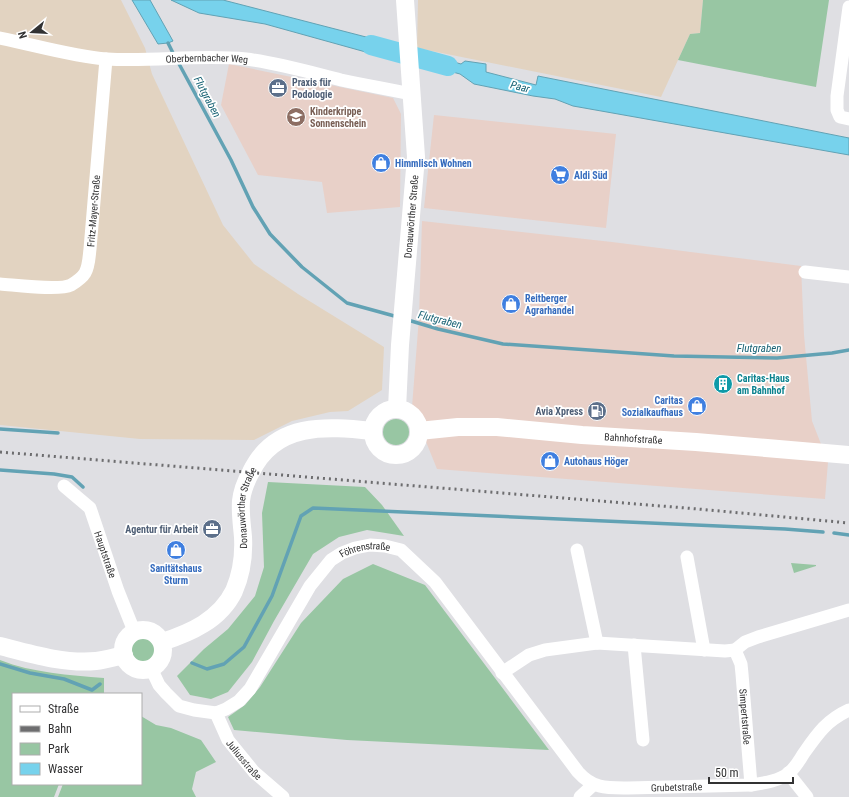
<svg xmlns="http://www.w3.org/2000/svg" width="849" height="797" font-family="'Roboto Condensed',sans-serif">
  <rect width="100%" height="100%" fill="#dfdfe3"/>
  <!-- commercial -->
  <g fill="#e8d0c8">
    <path d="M229 64 393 98 401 114 400 207 327 213 322 182 258 175 221 105Z"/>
    <path d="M434 115 616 134 606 228 424 208Z"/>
    <path d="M422 221 612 242 801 266 804 335 812 421 828 462 825 499 437 469 412 407 419 317Z"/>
  </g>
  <!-- industrial -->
  <g fill="#e2d3c1">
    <path d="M0 0H121L145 48 152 74 223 225 254 264 298 294 384 347 382 390 348 411 330 412 292 421 254 440 140 439 0 425Z"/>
    <path d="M418 0H703L700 33 690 34 661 97 417 48Z"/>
  </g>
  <!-- green -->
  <g fill="#98c6a3">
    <path d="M703 0H829L816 87 678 60 690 34 700 33Z"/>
    <circle cx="396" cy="432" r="13"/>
    <path d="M268 482 365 487 382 505 404 536 367 530 339 537 313 554 274 621 252 662 228 692 211 699 190 695 177 676 204 649 228 629 255 596 264 567 262 513Z"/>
    <path d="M791 563 816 565V566L794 573Z"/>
    <path d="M373 564 425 585 549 750 347 740 234 730 228 717 245 705 260 687 301 623 343 579Z"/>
    <circle cx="143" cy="650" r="15"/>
    <path d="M0 660C33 673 69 675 104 678V694H13V784H59L54 797H0Z"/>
    <path d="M141 716 156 725 171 728 201 740 216 762 196 772 192 789 196 797H58L63 784H141Z"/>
  </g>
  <!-- water -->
  <g fill="#77d2ec" stroke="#62a2b4">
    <path d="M132 0H150L173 41 168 43 158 44Z"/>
    <path d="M171 0H223L397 45 398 61 265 24 199 13Z"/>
    <path d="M422 53 461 64 465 61 486 64V72L536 85 538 76 849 138V155L573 106 555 99 533 96 474 84 460 74 423 64Z"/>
  </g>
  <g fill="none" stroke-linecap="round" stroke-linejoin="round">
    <!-- stream -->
    <g stroke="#62a2b4" stroke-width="3.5">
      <path d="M168 43 174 55"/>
      <path d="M178 62 231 160 253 207 270 234 302 267 347 303 398 317"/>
      <path d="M408 320 438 329 503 344 674 356 777 358 832 353 849 350"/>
      <path d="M0 429 58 433"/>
      <path d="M0 470 54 474 72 477 83 487"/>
      <path d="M834 533 849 535"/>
      <path d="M192 663 207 669 224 664 244 647 272 596 301 516 313 508 785 529 823 532"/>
      <path d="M0 664 30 673 64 679 92 690 100 684"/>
    </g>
    <!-- river -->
    <path stroke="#77d2ec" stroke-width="20" d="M371 45 448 66"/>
    <!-- street -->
    <g stroke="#fff" stroke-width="13">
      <path d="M849 7 837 96V110L840 117 849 119"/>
      <path id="s1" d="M0 38C35 45 71 56 107 59 153 62 200 54 246 59 278 63 309 72 341 80 364 85 388 89 412 94"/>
      <path d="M805 272 849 277"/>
      <path id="s2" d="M0 284C15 285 59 291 71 285 76 282 82 278 85 273 89 266 89 257 90 249L106 59"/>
      <path id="s3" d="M64 486 90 508 118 591 134 631"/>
      <path d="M577 550 597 643"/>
      <path d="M687 557 704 650"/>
      <path d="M634 645 643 740"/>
      <path d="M735 650 745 642 758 637 849 610"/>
      <path id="s4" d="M151 668 159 685 166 693 179 706 194 710 216 713 226 709 239 701 250 689 310 586 331 560 342 553 355 548 370 545 385 546 401 550 435 582 578 772C593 789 607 788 628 788L751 785C764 783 779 781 789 773 796 767 800 759 804 753 818 733 827 720 849 710"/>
      <path id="s5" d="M502 673 529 655 545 650 597 643 725 651 735 650 741 664 742 674 751 785"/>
      <path id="s6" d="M216 713 228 740 254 772 283 797"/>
      <path d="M788 773 807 797"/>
      <path d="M580 797 593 785"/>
    </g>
    <!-- secondary -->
    <g stroke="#fff" stroke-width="18">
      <path id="s7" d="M397 409 400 345 416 157 405 0"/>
      <circle cx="396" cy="432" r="23"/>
      <path id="s8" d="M419 431 458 427H497L582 435 696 442 849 455"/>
      <circle cx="143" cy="650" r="20"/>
      <path id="s9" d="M162 642C190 633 220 620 234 591 241 575 244 555 243 537 242 525 240 513 241 501 242 491 246 481 251 472 275 422 326 426 373 431"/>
      <path d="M0 646C31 654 64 664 96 661 105 660 115 657 124 655"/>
    </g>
    <!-- rail -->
    <path stroke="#6d6d6f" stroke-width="3" stroke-dasharray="2 4" stroke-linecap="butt" d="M0 452 698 509 849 523"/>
  </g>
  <!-- icons -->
  <defs>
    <g id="office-disc" transform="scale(1)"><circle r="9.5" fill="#5c6f8a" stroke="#fff"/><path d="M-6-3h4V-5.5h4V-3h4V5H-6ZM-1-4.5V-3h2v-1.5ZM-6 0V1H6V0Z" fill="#fff"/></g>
    <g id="school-disc" transform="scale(1)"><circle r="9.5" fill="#8d6e63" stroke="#fff"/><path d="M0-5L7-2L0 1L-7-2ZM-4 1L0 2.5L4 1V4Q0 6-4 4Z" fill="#fff"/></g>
    <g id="shop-disc" transform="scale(1)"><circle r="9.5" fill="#3f7fe0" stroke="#fff"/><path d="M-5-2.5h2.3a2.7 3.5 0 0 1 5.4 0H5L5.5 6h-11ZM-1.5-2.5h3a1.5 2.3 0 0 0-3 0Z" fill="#fff"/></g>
    <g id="supermarket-disc" transform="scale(1)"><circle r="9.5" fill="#3f7fe0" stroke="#fff"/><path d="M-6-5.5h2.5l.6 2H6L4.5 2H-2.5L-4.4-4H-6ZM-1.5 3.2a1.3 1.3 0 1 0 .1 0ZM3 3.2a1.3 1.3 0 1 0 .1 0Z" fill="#fff"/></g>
    <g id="building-disc" transform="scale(1)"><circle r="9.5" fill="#0f9aa8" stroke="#fff"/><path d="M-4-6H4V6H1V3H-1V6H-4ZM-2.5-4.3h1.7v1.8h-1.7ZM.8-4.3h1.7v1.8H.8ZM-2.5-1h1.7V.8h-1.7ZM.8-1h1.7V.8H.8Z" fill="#fff"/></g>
    <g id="fuel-disc" transform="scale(1)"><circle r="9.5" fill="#5c6f8a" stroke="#fff"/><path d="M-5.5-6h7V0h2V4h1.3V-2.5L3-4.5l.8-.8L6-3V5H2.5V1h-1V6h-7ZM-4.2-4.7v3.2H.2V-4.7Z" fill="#fff"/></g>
  </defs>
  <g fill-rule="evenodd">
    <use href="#office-disc" x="278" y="88"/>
    <use href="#school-disc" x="296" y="117"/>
    <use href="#shop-disc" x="381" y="163"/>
    <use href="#supermarket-disc" x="560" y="175"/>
    <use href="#shop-disc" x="511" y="304"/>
    <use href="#building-disc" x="723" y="384"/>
    <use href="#shop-disc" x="697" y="406"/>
    <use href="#fuel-disc" x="597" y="411"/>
    <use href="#shop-disc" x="550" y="461"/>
    <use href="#office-disc" x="212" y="529"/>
    <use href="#shop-disc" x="176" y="550"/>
  </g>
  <g text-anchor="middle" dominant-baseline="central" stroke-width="3.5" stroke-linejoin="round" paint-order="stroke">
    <!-- street labels -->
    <g font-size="10" fill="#323233" stroke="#fff">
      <text stroke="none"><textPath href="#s1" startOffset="209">Oberbernbacher Weg</textPath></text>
      <text stroke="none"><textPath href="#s2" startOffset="153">Fritz-Mayer-Straße</textPath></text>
      <text stroke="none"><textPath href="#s7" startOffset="193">Donauwörther Straße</textPath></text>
      <text stroke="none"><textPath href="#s8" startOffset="215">Bahnhofstraße</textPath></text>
      <text stroke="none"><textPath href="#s9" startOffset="176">Donauwörther Straße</textPath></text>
      <text stroke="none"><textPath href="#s4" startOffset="317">Föhrenstraße</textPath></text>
      <text stroke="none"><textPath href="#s3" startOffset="83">Hauptstraße</textPath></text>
      <text stroke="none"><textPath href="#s5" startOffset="308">Simpertstraße</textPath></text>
      <text stroke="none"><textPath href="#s6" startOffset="55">Juliusstraße</textPath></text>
      <text stroke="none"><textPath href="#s4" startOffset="742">Grubetstraße</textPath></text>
    </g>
    <!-- service labels -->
    <g font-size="10" font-weight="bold" fill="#4e5e75" stroke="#fff" text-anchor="end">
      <text x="292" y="82" text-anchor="start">Praxis für<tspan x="292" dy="12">Podologie</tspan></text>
      <text x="583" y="411">Avia Xpress</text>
      <text x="198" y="529">Agentur für Arbeit</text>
    </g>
    <!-- education labels -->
    <g font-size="10" font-weight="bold" fill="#785e54" stroke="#fff" text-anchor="start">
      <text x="310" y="111">Kinderkrippe<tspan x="310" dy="12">Sonnenschein</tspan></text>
    </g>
    <!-- shop labels -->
    <g font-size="10" font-weight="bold" fill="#366cbe" stroke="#fff" text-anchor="start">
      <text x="395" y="163">Himmlisch Wohnen</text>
      <text x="574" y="175">Aldi Süd</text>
      <text x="525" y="298">Reitberger<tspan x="525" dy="12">Agrarhandel</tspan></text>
      <text x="683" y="400" text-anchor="end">Caritas<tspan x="683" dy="12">Sozialkaufhaus</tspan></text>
      <text x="564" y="461">Autohaus Höger</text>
      <text x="176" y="568" text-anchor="middle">Sanitätshaus<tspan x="176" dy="12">Sturm</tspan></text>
    </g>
    <!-- culture labels -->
    <g font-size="10" font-weight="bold" fill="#0d838f" stroke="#fff" text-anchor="start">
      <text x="737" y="378">Caritas-Haus<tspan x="737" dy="12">am Bahnhof</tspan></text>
    </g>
    <!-- water labels -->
    <g font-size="11" font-style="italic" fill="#176274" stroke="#fff">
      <text transform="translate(520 87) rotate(14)">Paar</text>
      <text transform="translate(207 97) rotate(62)">Flutgraben</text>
      <text transform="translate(440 320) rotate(14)">Flutgraben</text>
      <text x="759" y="348">Flutgraben</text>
    </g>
  </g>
  <!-- legend -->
  <rect x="12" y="693" width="130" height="92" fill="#ffffff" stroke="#adadad"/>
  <rect x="20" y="706" width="20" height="6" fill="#ffffff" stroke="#adadad"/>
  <text x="48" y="713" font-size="12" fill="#323233">Straße</text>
  <rect x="20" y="726" width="20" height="6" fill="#6d6d6f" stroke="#adadad"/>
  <text x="48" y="733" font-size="12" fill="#323233">Bahn</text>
  <rect x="20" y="743" width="20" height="12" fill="#98c6a3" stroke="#adadad"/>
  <text x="48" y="753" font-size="12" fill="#323233">Park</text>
  <rect x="20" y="763" width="20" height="12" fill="#77d2ec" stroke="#adadad"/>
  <text x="48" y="773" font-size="12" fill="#323233">Wasser</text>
  <!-- north arrow -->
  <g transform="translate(32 32) rotate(252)" stroke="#ffffff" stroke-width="3" paint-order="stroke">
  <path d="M0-3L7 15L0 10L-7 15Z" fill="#323233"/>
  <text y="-6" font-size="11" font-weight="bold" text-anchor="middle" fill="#323233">N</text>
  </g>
  <!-- scale -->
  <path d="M709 777v6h84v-6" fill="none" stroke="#323233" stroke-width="2"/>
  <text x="715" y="777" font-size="12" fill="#323233" stroke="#ffffff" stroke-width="3" paint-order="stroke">50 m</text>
</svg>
